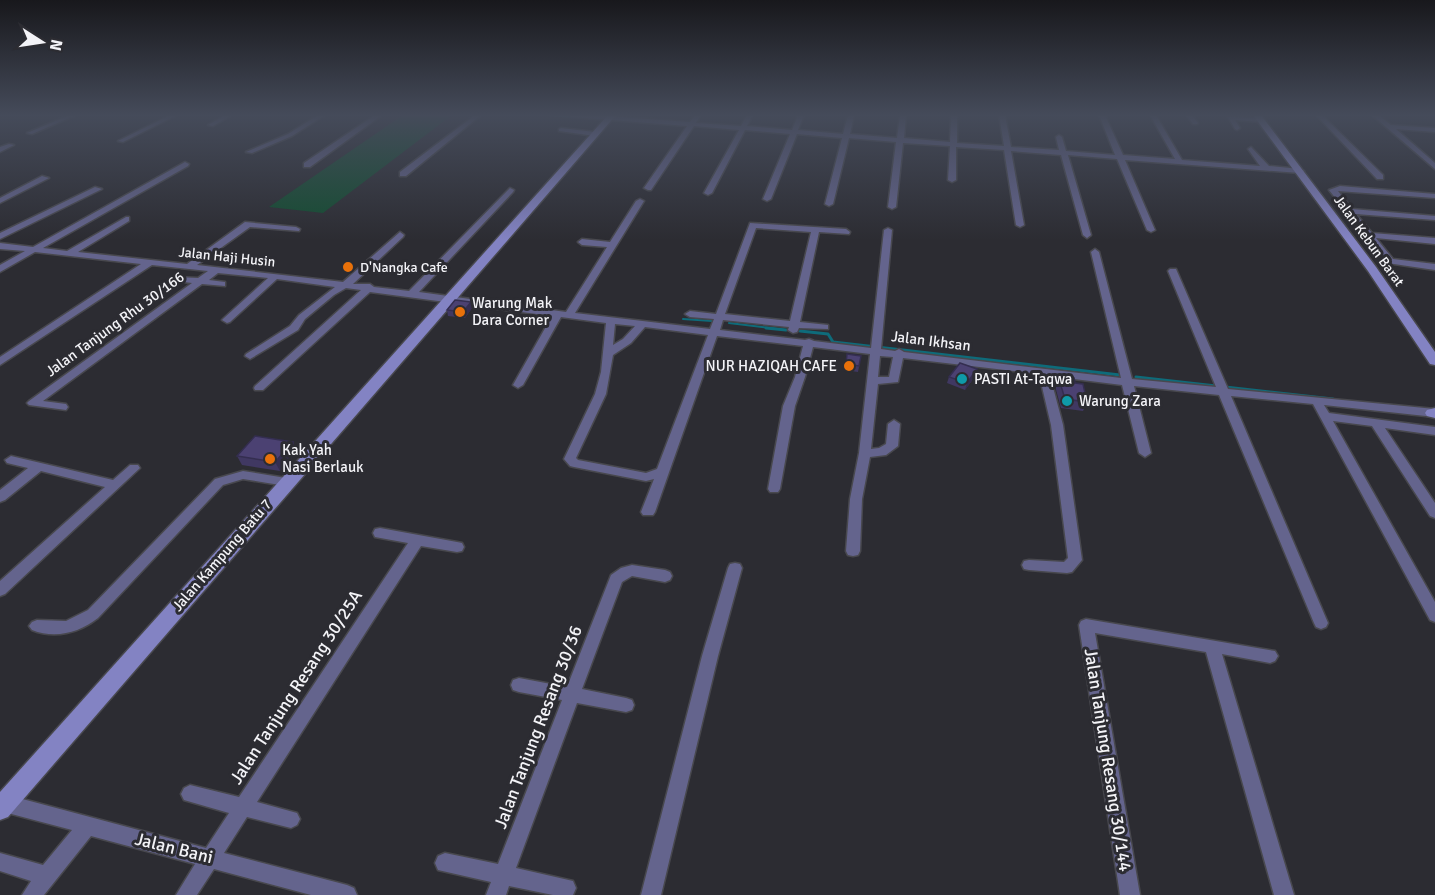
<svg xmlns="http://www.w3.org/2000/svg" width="1435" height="895" font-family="Signika,sans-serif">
  <rect width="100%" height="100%" fill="#2c2c32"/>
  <!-- green -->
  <path fill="#134c30" d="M403 115H452L323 213 269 207Z"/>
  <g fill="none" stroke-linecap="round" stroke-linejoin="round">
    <!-- stream-far2 -->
    <path stroke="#0e6b7a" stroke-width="1.5" d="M540 115 574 117"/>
    <!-- stream-far1 -->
    <g stroke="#0e6b7a" stroke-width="2">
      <path d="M683 319 712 321"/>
      <path d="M729 323 778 329"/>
    </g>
    <!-- stream -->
    <g stroke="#0e6b7a" stroke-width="3">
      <path d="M766 328 786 330"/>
      <path d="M800 331 828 334 833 342 1120 375"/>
      <path d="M1136 377 1333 399"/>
    </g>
    <!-- street casing -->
    <g stroke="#48484e" stroke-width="3">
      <g id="street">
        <path d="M69 115H76L32 134 27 133Z"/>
        <path d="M170 115H177L123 142 118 141Z"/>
        <path d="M225 115H232L213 126 208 125Z"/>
        <path d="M318 115H325L292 136 252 153 246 152 288 134Z"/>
        <path d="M375 115H382L310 167H304V163Z"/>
        <path d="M475 115H481L406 176H400V172Z"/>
        <path d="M569 115H591L690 122 695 115H701L696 123 741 126 747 115H753L747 126 792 130 798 115H804L798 130 843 134 848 115H854L850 134 897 138 900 115H906L904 138 950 142 951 115H957V143L1004 146 999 115H1005L1011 147 1059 150 1056 137 1059 135 1062 137 1066 151 1115 155 1099 115H1105L1123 155 1175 159 1150 115H1156L1182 160 1260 166 1248 149 1251 147 1269 166 1300 169 1304 171 1300 173 1125 160 1155 230 1151 232 1147 230 1117 159 1068 155 1091 235 1087 238 1083 235 1061 155 1011 151 1024 225 1020 227 1016 225 1004 150 956 147V180L952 182 948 180 950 146 903 143 896 207 892 209 888 207 896 142 849 138 833 204 829 206 825 204 842 138 797 134 771 199 767 201 763 199 790 134 745 130 712 193 708 195 704 193 739 130 694 126 651 190H648L644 188 687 126 572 117Z"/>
        <path d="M1186 115H1192L1198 123 1197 124H1193Z"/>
        <path d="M1316 115H1322L1383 175V179H1377Z"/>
        <path d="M1372 115H1378L1391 125 1435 128V132L1396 129 1435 163V169Z"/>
        <path d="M1228 117 1261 118 1264 120 1261 122 1235 120 1240 128 1237 130 1235 129Z"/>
        <path d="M561 128 595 132 598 134 595 136 559 131V129Z"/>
        <path d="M9 144 14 145 0 152V147Z"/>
        <path d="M185 162 189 164 188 166 43 248 67 251 126 217H129V221L78 252 187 264 245 222 296 227 300 229 299 231 250 227 197 265 343 282 400 232 404 235 403 237 353 284H370L374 287 409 291 510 188 514 190 513 192 419 292 566 312 607 247 582 245 578 242 582 239 610 242 636 201 640 199 644 201 575 313 710 329 714 319 690 317 685 314 690 311 716 314 750 223 846 229 850 232 849 234 819 232 800 322 828 325V329L799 328 797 332 793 333 788 330 789 327 723 320 720 330 805 340 809 339 814 341 871 348 884 230 888 228 892 230 881 349 895 351 899 349 904 352 1121 378 1091 252 1095 249 1099 252 1132 379 1216 387 1168 271 1170 269H1176L1228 389 1435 409V417L1324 405 1329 413 1435 427V435L1385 428 1435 503V518L1430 516 1372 426 1333 421 1435 602V622L1430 620 1313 404 1231 396 1328 623 1326 627 1321 629 1316 627 1314 623 1219 395 1134 386 1151 453 1145 457 1139 453 1122 385 1050 376 1063 425 1082 560 1072 572 1067 573 1029 570 1024 569 1022 565 1024 561 1029 560 1064 562 1068 558 1051 425 1039 374 903 358 898 382 878 384 871 449 879 448 886 444 888 424 894 420 900 424 898 446 886 455 870 457 862 499 860 551 858 555 853 556 848 555 846 551 850 499 859 453 870 354 813 347 805 377 795 406 780 489 778 492H770L768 489 783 406 795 377 803 346 717 336 655 512 653 515H643L641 512 654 479 646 481 574 467 570 466 564 459 595 394 601 372 606 323 561 317 523 385 518 388 513 385 552 316 370 292 263 390H255L254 388 255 386 361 290 346 288 334 295 305 319 298 330 250 359 245 356 246 354 290 326 299 315 335 287 277 279 230 322 227 323 222 320 224 318 268 278 218 273 209 280 225 282V286L202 284 43 401 66 404 68 407 66 410 29 405 27 403 29 401 192 283 176 281V277L198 278 208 271 152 265 0 365V357L141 264 35 252 0 272V265L25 251 0 249V243L33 247ZM756 228 811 232 790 321 725 314ZM615 324 635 326 623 339 613 345ZM645 327 708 335 657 469 646 473 578 460 576 458 606 394 613 355 631 343ZM880 356 893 357 889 377H878Z"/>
        <path d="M42 176 49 178 0 203V198Z"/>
        <path d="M1340 186 1435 194V198L1338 191 1352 209 1435 216V220L1356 214 1372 233 1435 238V244L1376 238 1393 259 1435 264V270L1387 263 1329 190Z"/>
        <path d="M95 187 102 189 0 239V233Z"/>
        <path d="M11 456 113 480 130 465H138L140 468 5 594 0 596V581L105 487 41 471 5 500 0 502V490L28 468 7 463 5 460Z"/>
        <path d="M243 471 286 478 292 482 286 486 243 479 223 485 98 618C79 633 55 639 32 630L29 626 32 622 37 620 66 621 88 610 215 479Z"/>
        <path d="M380 528 457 542 462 543 464 547 462 551 457 552 421 546 257 802 297 813 300 819 297 825 291 828 247 817 224 853 347 885 354 888 357 895H311L214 869 197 895H176L195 864 91 836 44 895H22L31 881 0 871V853L43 865 72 830 0 811V793L206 848 229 813 184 800 181 794 184 788 190 785 239 797 408 543 375 537 373 533 375 529Z"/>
        <path d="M735 563 740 564 742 568 718 656 661 895H641L702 656 728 568 730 564Z"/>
        <path d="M632 565 665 570 670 572 672 576 670 580 665 582 632 576 622 582 582 689 626 698 632 700 634 705 632 710 626 712 577 703 516 868 573 881 576 888 573 895H553L509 886 506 895H486L491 882 438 870 435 863 438 856 445 853 498 864 562 700 519 692 513 690 511 685 513 680 519 678 567 687 611 575 621 568Z"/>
        <path d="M1086 619 1275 651 1278 656 1275 661 1270 663 1222 654 1294 895H1274L1206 652 1095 633 1140 895H1120L1079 625 1081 621Z"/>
      </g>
    </g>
    <!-- secondary casing -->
    <g stroke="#48484e" stroke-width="3">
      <g id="secondary">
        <path d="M608 115H616L8 817 0 820V792Z"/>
        <path d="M1253 115H1261L1376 267 1435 352V365L1430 364 1368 271Z"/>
        <path d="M1435 408V418L1427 416 1425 413 1427 410Z"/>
      </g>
    </g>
    <!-- street -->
    <use href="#street" fill="#64648d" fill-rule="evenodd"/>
    <!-- secondary -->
    <use href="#secondary" fill="#8383c3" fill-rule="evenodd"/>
  </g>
  <!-- wall -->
  <g fill="#403862">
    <path d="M472 308 465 318 448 316 447 310Z"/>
    <path d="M847 354 861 356 858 372 845 370Z"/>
    <path d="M976 375 965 390 947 383 949 377Z"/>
    <path d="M1058 376 1075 383 1087 402 1083 411 1061 408 1055 386Z"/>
    <path d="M293 442 298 452 280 471 242 465 237 456Z"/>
  </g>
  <!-- shaded-wall -->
  <g fill="#342e50">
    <path d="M471 302 472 308 465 318 463 312Z"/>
    <path d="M977 369 976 375 965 390 967 383Z"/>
    <path d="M293 442 298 452 280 471 275 462Z"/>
  </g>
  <!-- building -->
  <g fill="#4b4172" stroke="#342e50" stroke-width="1.5">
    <path d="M455 300 471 302 463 312 447 310Z"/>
    <path d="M847 354 861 356 859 366 846 364Z"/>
    <path d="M960 363 977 369 967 383 949 377Z"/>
    <path d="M1058 376 1074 378 1075 383 1083 384 1087 402 1065 399Z"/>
    <path d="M255 436 293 442 275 462 237 456Z"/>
  </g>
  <!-- sky -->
  <linearGradient id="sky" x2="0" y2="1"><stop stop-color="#18181c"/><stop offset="0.48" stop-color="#454b5a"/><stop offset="1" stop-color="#454b5a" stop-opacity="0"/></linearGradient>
  <rect width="1435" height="240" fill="url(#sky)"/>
  <!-- markers -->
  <g fill="#e8710a" stroke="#2c2c32" stroke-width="2">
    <circle cx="348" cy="267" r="6"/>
    <circle cx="460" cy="312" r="6"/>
    <circle cx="849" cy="366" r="6"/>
    <circle cx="270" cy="459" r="6"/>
  </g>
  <g fill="#0f9aa8" stroke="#2c2c32" stroke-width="2">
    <circle cx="962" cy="379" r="6"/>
    <circle cx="1067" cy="401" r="6"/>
  </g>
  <g text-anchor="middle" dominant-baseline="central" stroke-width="6" stroke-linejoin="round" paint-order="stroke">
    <!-- far-street labels -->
    <g font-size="14" fill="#f3f3f7" stroke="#2c2c32">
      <text transform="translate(1369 241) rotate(54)">Jalan Kebun Barat</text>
      <text transform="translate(227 257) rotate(6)">Jalan Haji Husin</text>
    </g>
    <!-- far-poi labels -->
    <g font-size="14" fill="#f3f3f7" stroke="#2c2c32" text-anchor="start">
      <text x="360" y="267">D'Nangka Cafe</text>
    </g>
    <!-- poi labels -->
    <g font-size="15" fill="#f3f3f7" stroke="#2c2c32" text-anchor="start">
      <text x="472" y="303">Warung Mak<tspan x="472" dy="17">Dara Corner</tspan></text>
      <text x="837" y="366" text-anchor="end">NUR HAZIQAH CAFE</text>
      <text x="974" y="379">PASTI At-Taqwa</text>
      <text x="1079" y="401">Warung Zara</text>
      <text x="282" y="450">Kak Yah<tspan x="282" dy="17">Nasi Berlauk</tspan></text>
    </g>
    <!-- street labels -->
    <g font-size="15" fill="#f3f3f7" stroke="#2c2c32">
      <text transform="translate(115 324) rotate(-36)">Jalan Tanjung Rhu 30/166</text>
      <text transform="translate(931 341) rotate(7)">Jalan Ikhsan</text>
      <text transform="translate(222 555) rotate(-49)">Jalan Kampung Batu 7</text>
    </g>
    <!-- near-street labels -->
    <g font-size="18" fill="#f3f3f7" stroke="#2c2c32">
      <text transform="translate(296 687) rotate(-57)">Jalan Tanjung Resang 30/25A</text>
      <text transform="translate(538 727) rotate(-69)">Jalan Tanjung Resang 30/36</text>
      <text transform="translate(1108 760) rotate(81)">Jalan Tanjung Resang 30/144</text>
      <text transform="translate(174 848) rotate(14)">Jalan Bani</text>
    </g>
  </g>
  <!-- north arrow -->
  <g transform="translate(42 42) rotate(102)" stroke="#2c2c32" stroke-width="4.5" paint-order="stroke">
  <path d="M0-4.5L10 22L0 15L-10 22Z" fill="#f3f3f7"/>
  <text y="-9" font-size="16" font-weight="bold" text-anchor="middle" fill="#f3f3f7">N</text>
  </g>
</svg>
